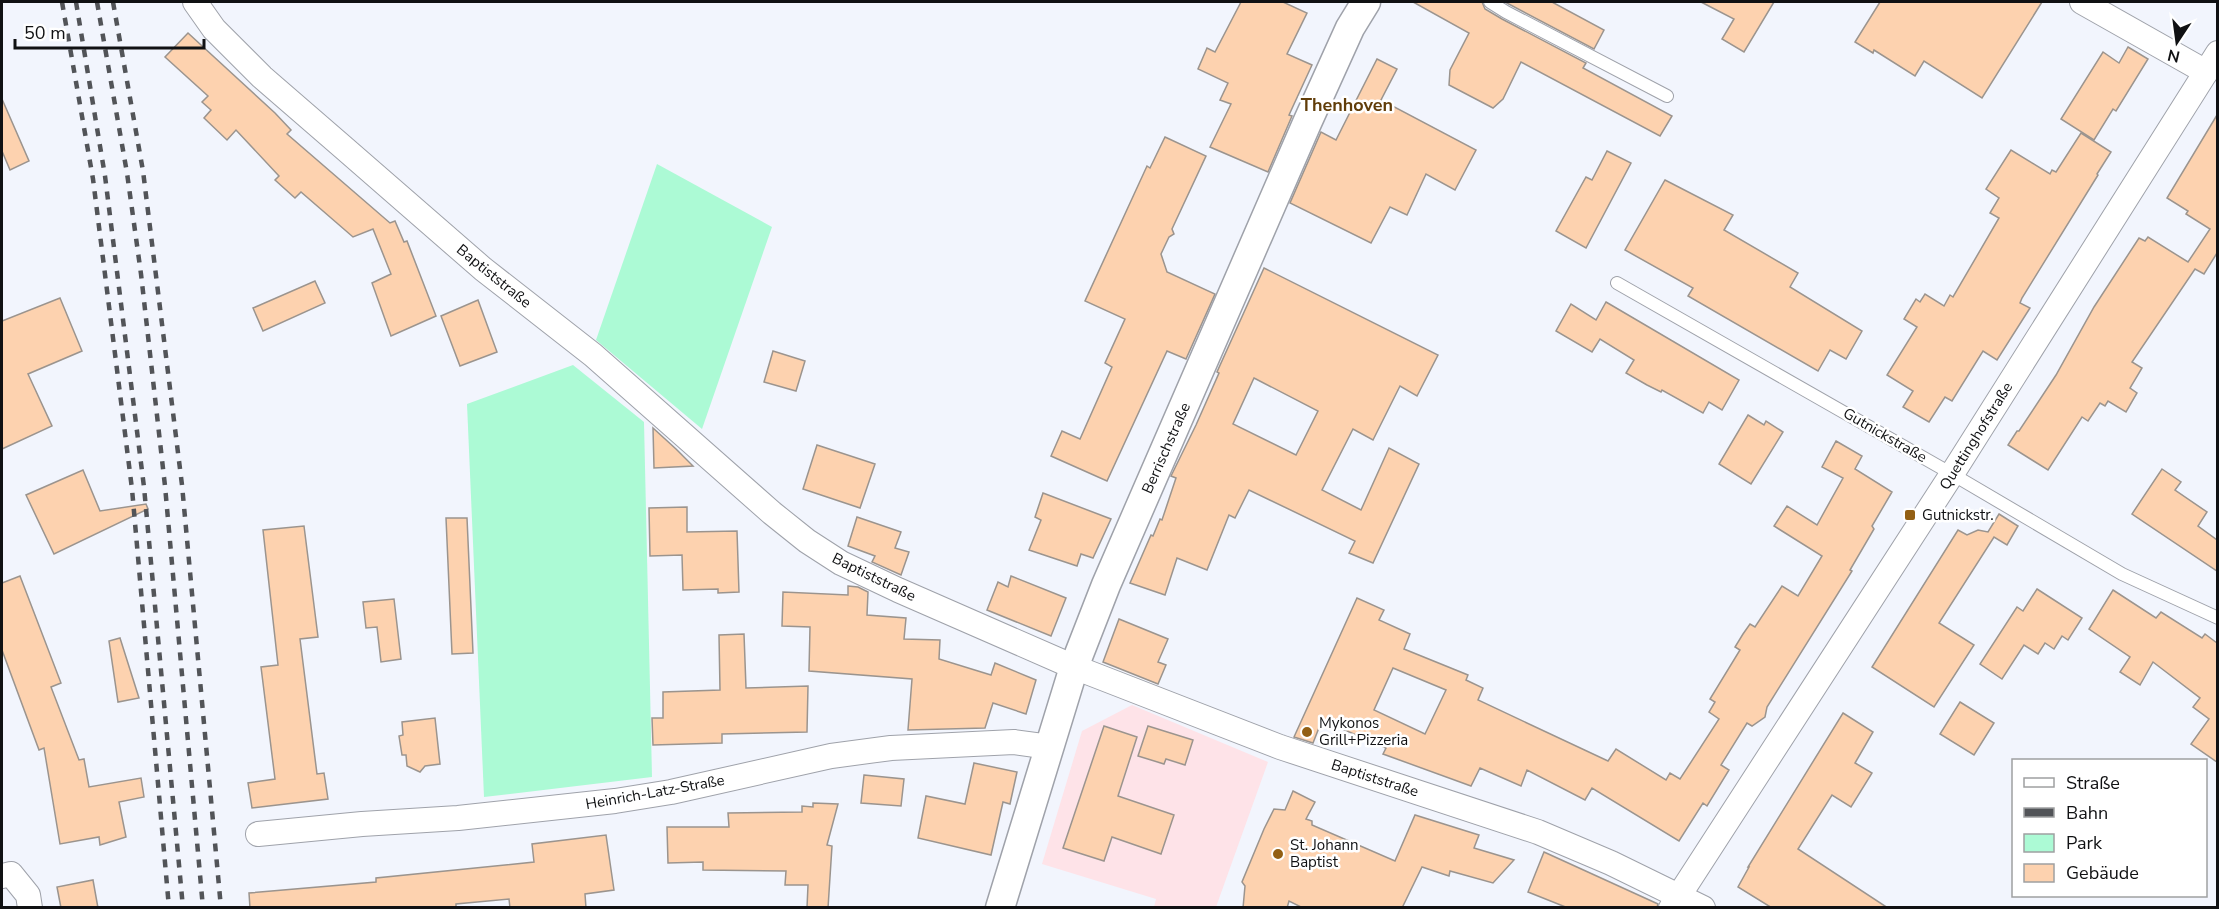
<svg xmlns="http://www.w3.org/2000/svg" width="2219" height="909" font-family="'Nunito Sans',sans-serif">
  <rect width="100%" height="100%" fill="#f2f5fd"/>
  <!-- education -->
  <path fill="#fee3e8" d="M1132 705 1268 762 1216 907H1154L1156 899 1042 864 1082 731Z"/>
  <!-- green -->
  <g fill="#acfad5">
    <path d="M657 164 772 227 702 429 596 340Z"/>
    <path d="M573 365 644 422 652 777 484 797 467 404Z"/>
  </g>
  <!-- building -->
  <g fill="#fdd2af" stroke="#9b948e" stroke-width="1.5" fill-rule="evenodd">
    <path d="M1241 2H1283L1307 13 1287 54 1312 65 1289 115 1292 116 1268 172 1210 147 1231 104 1220 100 1228 83 1198 69 1207 48 1215 52Z"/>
    <path d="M1413 2H1482L1485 9 1502 19 1586 63 1583 68 1672 116 1660 136 1521 62 1503 99 1493 108 1449 85 1450 70 1469 33Z"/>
    <path d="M1505 2H1552L1604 30 1594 49Z"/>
    <path d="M1701 2H1774L1744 52 1722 39 1734 19Z"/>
    <path d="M1880 2H2042L1982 98 1924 61 1915 76 1874 50 1873 53 1855 42Z"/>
    <path d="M188 33 275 113 291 130 287 134 390 223 395 221 404 242 407 241 436 316 391 336 372 283 391 274 373 229 353 237 301 192 295 198 275 180 279 176 236 130 227 140 204 118 211 110 202 102 208 96 165 57Z"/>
    <path d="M2128 47 2148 59 2116 111 2113 109 2094 140 2061 119 2103 52 2119 63Z"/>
    <path d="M1377 59 1397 69 1381 100 1476 150 1455 190 1426 174 1407 215 1390 207 1371 243 1290 203 1321 132 1336 140Z"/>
    <path d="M2 99 29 161 10 170 2 151Z"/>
    <path d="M2217 115V253L2204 274 2195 269 2132 362 2142 368 2130 388 2137 393 2126 412 2108 401 2105 406 2100 403 2088 421 2082 417 2048 470 2008 445 2017 431H2019L2056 375 2094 307 2139 238 2145 241 2148 237 2188 262 2210 229 2186 214 2188 211 2167 198Z"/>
    <path d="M2081 133 2111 152 2097 174 2098 175 2022 298 2020 303 2030 308 1997 360 1983 351 1952 401 1945 397 1929 422 1903 407 1913 391 1887 375 1917 327 1904 319 1916 299 1920 302 1925 294 1944 306 1950 295 1953 297 1999 218 1990 213 1999 198 1986 189 2011 150 2050 174 2052 170 2056 172Z"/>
    <path d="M1165 137 1206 156 1172 229 1174 234 1169 237 1161 254 1167 272 1215 294 1186 359 1167 351 1107 481 1051 456 1062 431 1080 439 1112 367 1105 363 1125 319 1085 301 1147 166 1150 168Z"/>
    <path d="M1607 151 1631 163 1586 248 1556 231 1586 177 1592 180Z"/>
    <path d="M1665 180 1733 215 1724 230 1798 273 1790 287 1862 331 1846 359 1830 350 1818 371 1688 296 1693 288 1625 250Z"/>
    <path d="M1264 268 1438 355 1417 396 1400 386 1373 440 1353 429 1322 490 1361 510 1389 448 1419 464 1373 563 1349 553 1355 541 1249 490 1235 518 1229 515 1207 570 1177 558 1165 595 1130 583 1151 535 1153 536 1160 519 1162 520 1176 478 1171 476 1196 425 1219 373 1217 372ZM1254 378 1318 411 1296 455 1233 424Z"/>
    <path d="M315 281 325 303 263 331 253 308Z"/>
    <path d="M60 298 82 351 28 374 52 426 2 449V321Z"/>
    <path d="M478 300 497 352 460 366 441 316Z"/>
    <path d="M1606 302 1739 380 1722 410 1709 402 1703 413 1662 390 1661 392 1647 385 1626 373 1634 360 1600 339 1592 352 1556 331 1571 304 1596 320Z"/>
    <path d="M773 351 805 361 796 391 764 382Z"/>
    <path d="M1748 415 1764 425 1766 421 1783 432 1751 484 1719 464Z"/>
    <path d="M653 428 676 449 693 466 654 468Z"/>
    <path d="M1836 441 1862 456 1855 469 1892 492 1872 526 1874 529 1850 570 1852 571 1767 707 1765 717 1752 726 1747 723 1721 765 1729 770 1707 806 1703 803 1679 841 1592 788 1585 800 1527 770 1521 786 1480 768 1471 786 1383 754 1386 748 1322 720 1313 743 1294 737 1357 598 1384 610 1379 620 1410 634 1404 649 1468 675 1466 680 1483 688 1478 700 1608 761 1616 749 1666 780 1670 773 1680 779 1719 719 1709 712 1715 702 1710 699 1740 650 1735 647 1743 634 1750 624 1755 627 1782 586 1798 596 1822 556 1774 526 1787 506 1817 525 1843 478 1822 467ZM1393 668 1446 690 1425 734 1374 710Z"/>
    <path d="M817 445 875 464 860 508 803 489Z"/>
    <path d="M2162 469 2181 482 2175 490 2207 512 2198 526 2217 540V571L2132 514Z"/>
    <path d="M83 470 100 511 146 504 148 509 54 554 26 495Z"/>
    <path d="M1043 493 1111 519 1093 558 1081 554 1077 566 1029 550 1041 520 1035 517Z"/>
    <path d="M687 507V532L737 531 739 592 718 593V589L683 590 682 555 650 556 649 508Z"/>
    <path d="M1999 514 2018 526 2007 545 1994 537 1939 623 1974 645 1934 707 1872 667 1958 530 1967 535 1978 530 1988 532Z"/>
    <path d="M857 517 901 532 895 548 909 552 901 575 872 562 875 556 848 546Z"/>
    <path d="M446 518H467L473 653 452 654Z"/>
    <path d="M304 526 318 637 300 639 317 774 324 773 328 799 252 808 248 783 275 779 261 667 278 665 263 530Z"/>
    <path d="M20 576 61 683 51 687 79 760 84 759 89 787 141 778 144 797 119 802 126 837 100 845 99 837 60 844 44 748 39 750 2 650V583Z"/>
    <path d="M1011 576 1066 598 1051 636 987 610 998 582 1008 587Z"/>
    <path d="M848 586 858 587 868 592 867 615 906 618 904 639 940 640 939 659 991 675 995 663 1036 680 1026 714 993 703 985 728 908 730 912 679 809 671 810 627 782 626 783 592 848 595Z"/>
    <path d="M2037 589 2082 618 2068 640 2062 636 2054 649 2045 643 2038 654 2024 645 2002 679 1980 664 2017 607 2023 611Z"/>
    <path d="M2113 590 2156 618 2161 612 2202 638 2205 634 2217 643V762L2191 744 2209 719 2193 707 2200 698 2153 662 2140 685 2120 672 2130 657 2089 629Z"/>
    <path d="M394 599 401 659 381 662 377 627 366 628 363 602Z"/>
    <path d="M1119 619 1168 639 1158 662 1166 665 1158 684 1103 662Z"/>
    <path d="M744 634 746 688 808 686 807 732 722 734V743L653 745 652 718H663V692L720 690 719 635Z"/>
    <path d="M120 638 139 698 118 702 109 641Z"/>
    <path d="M1960 702 1994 723 1974 755 1940 734Z"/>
    <path d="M1843 713 1873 732 1855 763 1872 773 1851 807 1832 795 1798 849 1888 908H1772L1738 887 1749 867H1748Z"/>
    <path d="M435 718 440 764 425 766 420 772 407 766 406 755H402L399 736 403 735 402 722Z"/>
    <path d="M1104 726 1137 737 1118 796 1174 815 1161 854 1112 837 1104 861 1063 848Z"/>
    <path d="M1148 726 1193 740 1185 765 1166 759 1164 764 1138 756Z"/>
    <path d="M974 763 1017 772 1010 804 1003 802 991 855 918 838 926 796 965 804Z"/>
    <path d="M864 775 904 779 901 806 861 803Z"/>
    <path d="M1293 791 1315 802 1306 819 1312 821V825L1395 861 1415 815 1479 835 1474 848 1514 860 1493 883 1450 871 1449 876 1422 867 1402 908H1303L1289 901 1287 908H1243L1245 886 1242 882 1264 829 1274 809 1285 810Z"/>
    <path d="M813 803 838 804 827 845 832 846 828 908H807L808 885H785L786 871 703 870V862L668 863 667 827H729L728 813 802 812V806L813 807Z"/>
    <path d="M606 835 614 890 585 894 586 908H510L509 899 456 904V908H250L249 893 376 882V878L534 862 532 844Z"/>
    <path d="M1544 852 1658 904 1657 908H1568L1528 892Z"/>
    <path d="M93 880 98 908H61L57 887Z"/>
  </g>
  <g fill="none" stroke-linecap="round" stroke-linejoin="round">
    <!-- service casing -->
    <g stroke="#9fa2aa" stroke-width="14">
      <g id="service">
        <path d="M1490 2 1506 12 1667 96"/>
        <path d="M1617 283 1952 474 2122 574 2218 618"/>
      </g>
    </g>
    <!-- minor casing -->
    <g stroke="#9fa2aa" stroke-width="26">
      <g id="minor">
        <path d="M195 2 214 29 262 77 344 148 483 269 593 355 772 513 807 541 841 563 898 590 1074 667 1280 747 1538 832 1611 863 1703 908"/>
        <path d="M2082 2 2206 72"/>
        <path d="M258 834 362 824 458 818 615 801 671 792 831 756 891 748 1014 742 1050 747"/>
        <path d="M2 876 11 874 28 895 30 908"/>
        <path d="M1671 908 1952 474 2218 53"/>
      </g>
    </g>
    <!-- tertiary casing -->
    <g stroke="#9fa2aa" stroke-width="31">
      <path id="tertiary" d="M1000 908 1074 667 1106 585 1307 123 1350 28 1366 2"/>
    </g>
    <!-- service -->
    <use href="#service" stroke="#fff" stroke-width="12"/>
    <!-- minor -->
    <use href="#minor" stroke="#fff" stroke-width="24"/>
    <!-- tertiary -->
    <use href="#tertiary" stroke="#fff" stroke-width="28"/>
    <!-- rail -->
    <g stroke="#525458" stroke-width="4.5" stroke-dasharray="8 8" stroke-linecap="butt">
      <path d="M62 2 93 179 132 489 169 908"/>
      <path d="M76 2 105 176 144 487 183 908"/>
      <path d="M97 2 127 173 141 274 165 486 203 908"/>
      <path d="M113 2 143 171 182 485 221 908"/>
    </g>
  </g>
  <!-- markers -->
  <g fill="#935f13" stroke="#fff" stroke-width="2">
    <rect x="1904" y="509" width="12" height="12" rx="3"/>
    <circle cx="1307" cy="732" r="6"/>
    <circle cx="1278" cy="854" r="6"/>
  </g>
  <g text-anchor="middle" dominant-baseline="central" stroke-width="5" stroke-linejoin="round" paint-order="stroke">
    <!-- street labels -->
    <g font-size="15" fill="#101113" stroke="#fff">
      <text transform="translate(494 276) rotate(39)">Baptiststraße</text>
      <text transform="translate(1885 435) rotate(30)">Gutnickstraße</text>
      <text transform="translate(1976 436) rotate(-58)">Quettinghofstraße</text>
      <text transform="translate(1166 448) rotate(-66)">Berrischstraße</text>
      <text transform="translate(874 577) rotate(26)">Baptiststraße</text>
      <text transform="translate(1375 778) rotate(18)">Baptiststraße</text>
      <text transform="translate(655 792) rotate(-10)">Heinrich-Latz-Straße</text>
    </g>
    <!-- poi labels -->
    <g font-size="15" fill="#101113" stroke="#fff" text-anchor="start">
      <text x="1922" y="515">Gutnickstr.</text>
      <text x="1319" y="723">Mykonos<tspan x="1319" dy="17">Grill+Pizzeria</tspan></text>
      <text x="1290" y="845">St. Johann<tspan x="1290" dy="17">Baptist</tspan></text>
    </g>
    <!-- quarter labels -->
    <g font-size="18" font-weight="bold" fill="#613d09" stroke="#fff">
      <text x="1347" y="105">Thenhoven</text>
    </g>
  </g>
  <!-- border -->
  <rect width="2219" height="909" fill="none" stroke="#101113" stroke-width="6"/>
  <!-- legend -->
  <rect x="2012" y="759" width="195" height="138" fill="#ffffff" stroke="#9fa0a1" stroke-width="1.5"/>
  <rect x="2024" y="778" width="30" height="9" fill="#ffffff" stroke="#9fa0a1" stroke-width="1.5"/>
  <text x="2066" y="789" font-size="18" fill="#101113">Straße</text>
  <rect x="2024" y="808" width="30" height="9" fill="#525458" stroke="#9fa0a1" stroke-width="1.5"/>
  <text x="2066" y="819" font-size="18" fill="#101113">Bahn</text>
  <rect x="2024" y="834" width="30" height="18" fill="#acfad5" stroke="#9fa0a1" stroke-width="1.5"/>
  <text x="2066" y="849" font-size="18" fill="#101113">Park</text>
  <rect x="2024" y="864" width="30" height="18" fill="#fdd2af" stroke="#9fa0a1" stroke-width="1.5"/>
  <text x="2066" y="879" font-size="18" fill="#101113">Gebäude</text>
  <!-- north arrow -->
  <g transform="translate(2177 42) rotate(193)" stroke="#ffffff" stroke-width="4.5" paint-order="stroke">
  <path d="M0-4.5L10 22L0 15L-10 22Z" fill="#101113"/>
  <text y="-9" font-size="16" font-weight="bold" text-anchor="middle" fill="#101113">N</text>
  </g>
  <!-- scale -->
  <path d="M15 39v9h189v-9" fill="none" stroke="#101113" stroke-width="3"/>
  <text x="24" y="39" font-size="18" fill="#101113" stroke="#ffffff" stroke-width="4.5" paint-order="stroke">50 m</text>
</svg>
